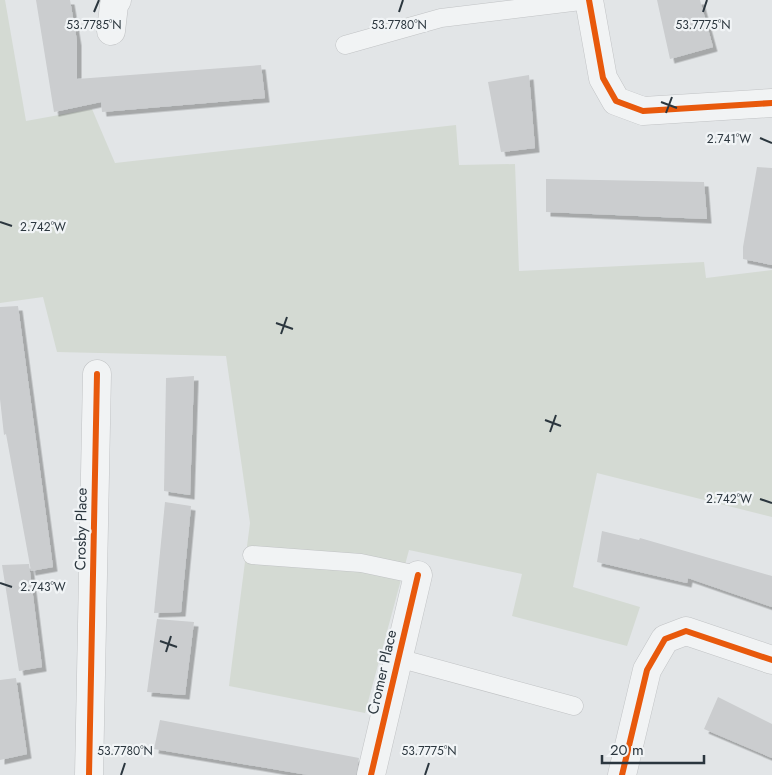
<svg xmlns="http://www.w3.org/2000/svg" width="772" height="775" font-family="Jost,sans-serif">
  <defs>
    <filter id="shadow"><feDropShadow dx="4.5" dy="4.5" stdDeviation="0" flood-color="#0004"/></filter>
  </defs>
  <rect width="100%" height="100%" fill="#e2e5e7"/>
  <!-- green -->
  <path fill="#d4dad3" d="M0 0H5L26 121 92 109 115 163 456 125 459 165 515 164 519 271 704 262 706 278 772 270V517L597 473 573 587 640 607 627 646 512 616 522 574 409 550 365 713 229 686 250 523 226 356 57 352 43 297 0 303Z"/>
  <!-- building -->
  <g fill="#cbcdcf" filter="url(#shadow)">
    <path d="M36 0H70L77 41V79L261 65 265 98 102 112 101 102 54 112Z"/>
    <path d="M657 0H700L713 47 670 59Z"/>
    <path d="M529 75 535 148 501 152 488 82Z"/>
    <path d="M757 167 772 168V265L743 259V247Z"/>
    <path d="M546 179 704 182 707 219 546 212Z"/>
    <path d="M18 306 53 567 31 571 6 434 4 435 0 399V307Z"/>
    <path d="M194 376 190 495 164 491 166 378Z"/>
    <path d="M165 502 191 506 181 612 154 613Z"/>
    <path d="M602 531 639 540 640 538 772 576V607L688 578 687 583 597 562Z"/>
    <path d="M29 564 42 667 19 671 2 565Z"/>
    <path d="M157 619 194 622 185 695 147 692Z"/>
    <path d="M16 678 27 754 0 760V680Z"/>
    <path d="M718 697 772 724V758L704 729Z"/>
    <path d="M160 720 359 758 356 775H308L154 749Z"/>
  </g>
  <g fill="none" stroke-linecap="round" stroke-linejoin="round">
    <!-- service casing -->
    <g stroke="#c1c3c5" stroke-width="19">
      <g id="service">
        <path d="M345 45 441 18 589 0"/>
        <path d="M252 555 361 563 418 575"/>
        <path d="M398 658 574 706"/>
      </g>
    </g>
    <!-- minor casing -->
    <g stroke="#c1c3c5" stroke-width="29">
      <g id="minor">
        <path d="M589 0 603 78 616 101 643 111 772 103"/>
        <path d="M111 31 114 5 117 0"/>
        <path d="M89 775 97 374"/>
        <path d="M371 775 418 575"/>
        <path d="M622 775 647 670 665 639 686 631 772 660"/>
      </g>
    </g>
    <!-- service -->
    <use href="#service" stroke="#f1f3f4" stroke-width="18"/>
    <!-- minor -->
    <use href="#minor" stroke="#f1f3f4" stroke-width="28"/>
    <!-- cycleway casing -->
    <g stroke="#f1f4f6" stroke-width="9">
      <g id="cycleway">
        <path d="M589 0 603 78 616 101 643 111 772 103"/>
        <path d="M89 775 97 374"/>
        <path d="M371 775 418 575"/>
        <path d="M622 775 647 670 665 639 686 631 772 660"/>
      </g>
    </g>
    <!-- cycleway -->
    <use href="#cycleway" stroke="#e8590c" stroke-width="6"/>
  </g>
  <!-- ticks -->
  <path fill="none" stroke="#2b363e" stroke-width="2" d="M94 12 99 0M399 12 403 0M703 12 707 0M661 102 677 108M666 113 672 97M760 138 772 143M0 222 12 226M276 323 293 329M281 334 287 317M545 420 561 426M550 432 556 415M760 499 772 503M0 583 12 587M160 641 177 647M166 652 171 636M121 775 125 763M425 775 429 763"/>
  <g text-anchor="middle" dominant-baseline="central" stroke-width="4.5" stroke-linejoin="round" paint-order="stroke">
    <!-- street labels -->
    <g font-size="15" fill="#2b363e" stroke="#f1f4f6">
      <text transform="translate(81 529) rotate(-89)">Crosby Place</text>
      <text transform="translate(382 672) rotate(-77)">Cromer Place</text>
    </g>
  </g>
  <g font-size="12" text-anchor="middle" fill="#2b363e" stroke="#f1f4f6" stroke-width="4.5" stroke-linejoin="round" paint-order="stroke">
    <text x="94" y="29">53.7785°N</text>
    <text x="399" y="29">53.7780°N</text>
    <text x="703" y="29">53.7775°N</text>
    <text x="729" y="143">2.741°W</text>
    <text x="43" y="231">2.742°W</text>
    <text x="729" y="503">2.742°W</text>
    <text x="43" y="591">2.743°W</text>
    <text x="125" y="755">53.7780°N</text>
    <text x="429" y="755">53.7775°N</text>
  </g>
  <!-- scale -->
  <path d="M602 755v8h102v-8" fill="none" stroke="#2b363e" stroke-width="2.5"/>
  <text x="610" y="755" font-size="15" fill="#2b363e" stroke="#f1f4f6" stroke-width="4" paint-order="stroke">20 m</text>
</svg>
